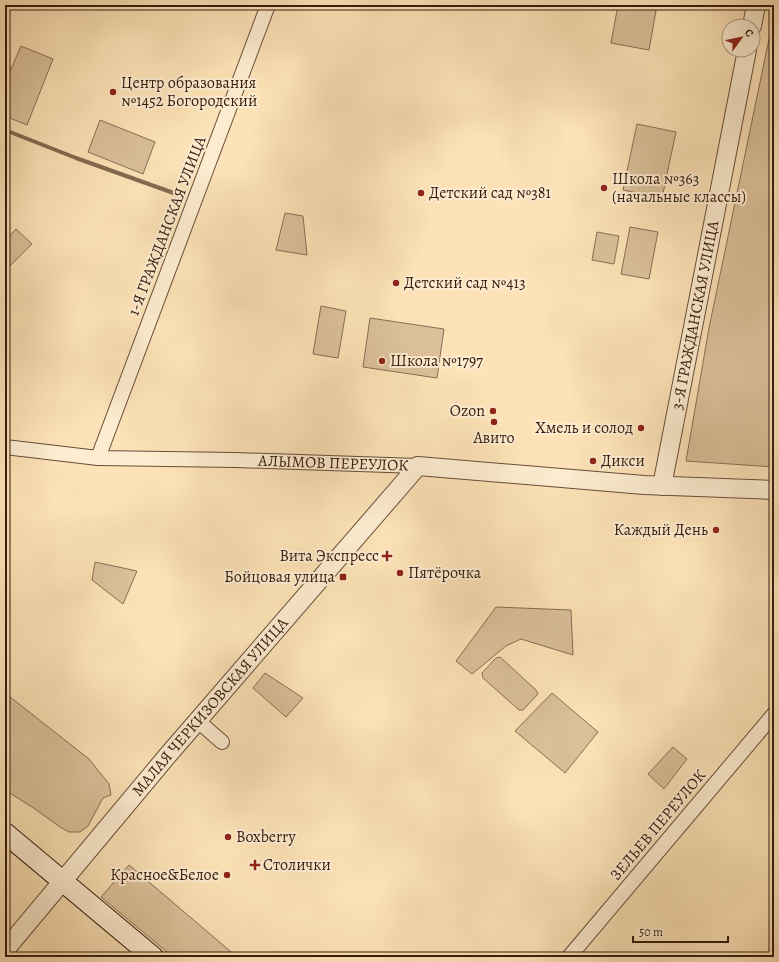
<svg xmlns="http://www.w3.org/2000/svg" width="779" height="962" font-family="Alegreya,serif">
  <rect width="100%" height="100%" fill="#fce2b6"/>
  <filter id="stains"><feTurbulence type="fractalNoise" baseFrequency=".005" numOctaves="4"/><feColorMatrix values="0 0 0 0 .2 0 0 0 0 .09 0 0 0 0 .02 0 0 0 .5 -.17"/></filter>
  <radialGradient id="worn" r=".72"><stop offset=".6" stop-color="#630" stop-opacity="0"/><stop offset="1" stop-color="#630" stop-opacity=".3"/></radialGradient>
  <!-- green -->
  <g fill="#dbc09a" stroke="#896e54">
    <path d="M618 5H657L649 50 611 43Z"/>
    <path d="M774 15V467L686 461 709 328Z"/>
    <path d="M21 46 53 59 27 125 5 116V83Z"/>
    <path d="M100 120 155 142 143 174 88 152Z"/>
    <path d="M637 124 676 132 662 198 623 190Z"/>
    <path d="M285 213 303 216 307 255 276 250Z"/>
    <path d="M630 227 658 232 649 279 621 274Z"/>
    <path d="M16 229 32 244 5 271V241Z"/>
    <path d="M597 232 619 236 614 264 592 260Z"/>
    <path d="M321 306 346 311 338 358 313 354Z"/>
    <path d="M370 318 444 329 437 378 363 367Z"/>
    <path d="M95 562 137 571 123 604 92 580Z"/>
    <path d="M496 607 571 610 573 655 521 639 506 646 472 674 456 661Z"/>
    <path d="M500 657 536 690 538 694 523 710H519L483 678 482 673 496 658Z"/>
    <path d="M265 673 303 698 286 717 253 688Z"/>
    <path d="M5 693 89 759 109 784 111 795 103 798 88 826 80 832H69L60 827 35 809 5 790Z"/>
    <path d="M552 693 598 732 565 773 515 731Z"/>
    <path d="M673 747 687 759 664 789 648 774Z"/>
    <path d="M129 865 237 957H173L101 897Z"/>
  </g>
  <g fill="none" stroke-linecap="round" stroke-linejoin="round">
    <!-- stream -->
    <path stroke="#856a51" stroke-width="4" d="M5 130 76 158 182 196"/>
    <!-- minor casing -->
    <g stroke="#684d39" stroke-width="16">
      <g id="minor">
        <path id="s1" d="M5 447 98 458 236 460 418 466"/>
        <path d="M98 458 268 5"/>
        <path d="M198 721 222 742"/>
        <path d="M569 957 774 714"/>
      </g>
    </g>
    <!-- tertiary casing -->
    <g stroke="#684d39" stroke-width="20">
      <g id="tertiary">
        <path d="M752 26 756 5"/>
        <path id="s2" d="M662 486 747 50"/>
        <path id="s3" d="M5 950 168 755 418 466 644 485 774 490"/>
      </g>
    </g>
    <!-- secondary casing -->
    <g stroke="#371b0f" stroke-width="22">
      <path id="secondary" d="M5 833 153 957"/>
    </g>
    <!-- minor -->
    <use href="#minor" stroke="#fdecd0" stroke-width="14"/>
    <!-- tertiary -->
    <use href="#tertiary" stroke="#fdecd0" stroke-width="18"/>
    <!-- secondary -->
    <use href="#secondary" stroke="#fdecd0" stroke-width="20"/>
  </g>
  <!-- markers -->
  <g fill="#8f2418" stroke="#fdecd0" stroke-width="1.5">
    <circle cx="113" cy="92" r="4"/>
    <circle cx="604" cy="188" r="4"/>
    <circle cx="421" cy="193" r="4"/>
    <circle cx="396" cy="283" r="4"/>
    <circle cx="382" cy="361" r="4"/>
    <circle cx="493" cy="411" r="4"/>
    <circle cx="494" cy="422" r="4"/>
    <circle cx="641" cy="428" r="4"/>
    <circle cx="593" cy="461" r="4"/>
    <circle cx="716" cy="530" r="4"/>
    <path d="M385 550h4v4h4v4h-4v4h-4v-4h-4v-4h4z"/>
    <circle cx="400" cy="573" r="4"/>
    <rect x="339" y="573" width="8" height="8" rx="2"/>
    <circle cx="228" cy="837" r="4"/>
    <path d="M253 859h4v4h4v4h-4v4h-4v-4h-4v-4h4z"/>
    <circle cx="227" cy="875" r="4"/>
  </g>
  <g text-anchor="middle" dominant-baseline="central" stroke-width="4" stroke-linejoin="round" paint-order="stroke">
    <!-- poi labels -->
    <g font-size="16" fill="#371b0f" stroke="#fdecd0" text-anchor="start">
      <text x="121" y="83">Центр образования<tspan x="121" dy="18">№1452 Богородский</tspan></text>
      <text x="612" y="179">Школа №363<tspan x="612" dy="18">(начальные классы)</tspan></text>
      <text x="429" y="193">Детский сад №381</text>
      <text x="404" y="283">Детский сад №413</text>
      <text x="390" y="361">Школа №1797</text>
      <text x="485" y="411" text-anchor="end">Ozon</text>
      <text x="633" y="428" text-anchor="end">Хмель и солод</text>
      <text x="494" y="438" text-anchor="middle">Авито</text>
      <text x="601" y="461">Дикси</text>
      <text x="708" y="530" text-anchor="end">Каждый День</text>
      <text x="379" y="556" text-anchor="end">Вита Экспресс</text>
      <text x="408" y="573">Пятёрочка</text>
      <text x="335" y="577" text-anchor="end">Бойцовая улица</text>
      <text x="236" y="837">Boxberry</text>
      <text x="263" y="865">Столички</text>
      <text x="219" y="875" text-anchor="end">Красное&amp;Белое</text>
    </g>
    <!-- street labels -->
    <g font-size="16" fill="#371b0f" stroke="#fdecd0">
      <text transform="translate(167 226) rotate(-69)">1-Я ГРАЖДАНСКАЯ УЛИЦА</text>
      <text stroke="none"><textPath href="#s2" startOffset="174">3-Я ГРАЖДАНСКАЯ УЛИЦА</textPath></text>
      <text stroke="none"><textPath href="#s1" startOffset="329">АЛЫМОВ ПЕРЕУЛОК</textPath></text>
      <text stroke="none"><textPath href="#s3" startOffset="318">МАЛАЯ ЧЕРКИЗОВСКАЯ УЛИЦА</textPath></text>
      <text transform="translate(658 825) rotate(-50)">ЗЕЛЬЕВ ПЕРЕУЛОК</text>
    </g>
  </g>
  <!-- margin -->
  <rect width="779" height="962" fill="none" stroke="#fce2b6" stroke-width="20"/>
  <rect x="6" y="6" width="767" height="950" fill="none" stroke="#371b0f" stroke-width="2"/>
  <rect x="10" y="10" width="759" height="942" fill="none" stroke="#371b0f"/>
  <!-- north arrow -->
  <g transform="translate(741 38) rotate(57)"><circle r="19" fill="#fdecd0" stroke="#ae9883"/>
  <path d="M0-3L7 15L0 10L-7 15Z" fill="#8f2418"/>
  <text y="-6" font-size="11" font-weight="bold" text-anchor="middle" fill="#371b0f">С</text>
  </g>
  <!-- scale -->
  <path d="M633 936v6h95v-6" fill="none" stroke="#371b0f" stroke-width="2"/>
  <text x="639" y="936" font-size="12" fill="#371b0f" stroke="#fdecd0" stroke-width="3" paint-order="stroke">50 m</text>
  <rect width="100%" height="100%" filter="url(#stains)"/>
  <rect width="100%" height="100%" fill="url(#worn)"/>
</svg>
